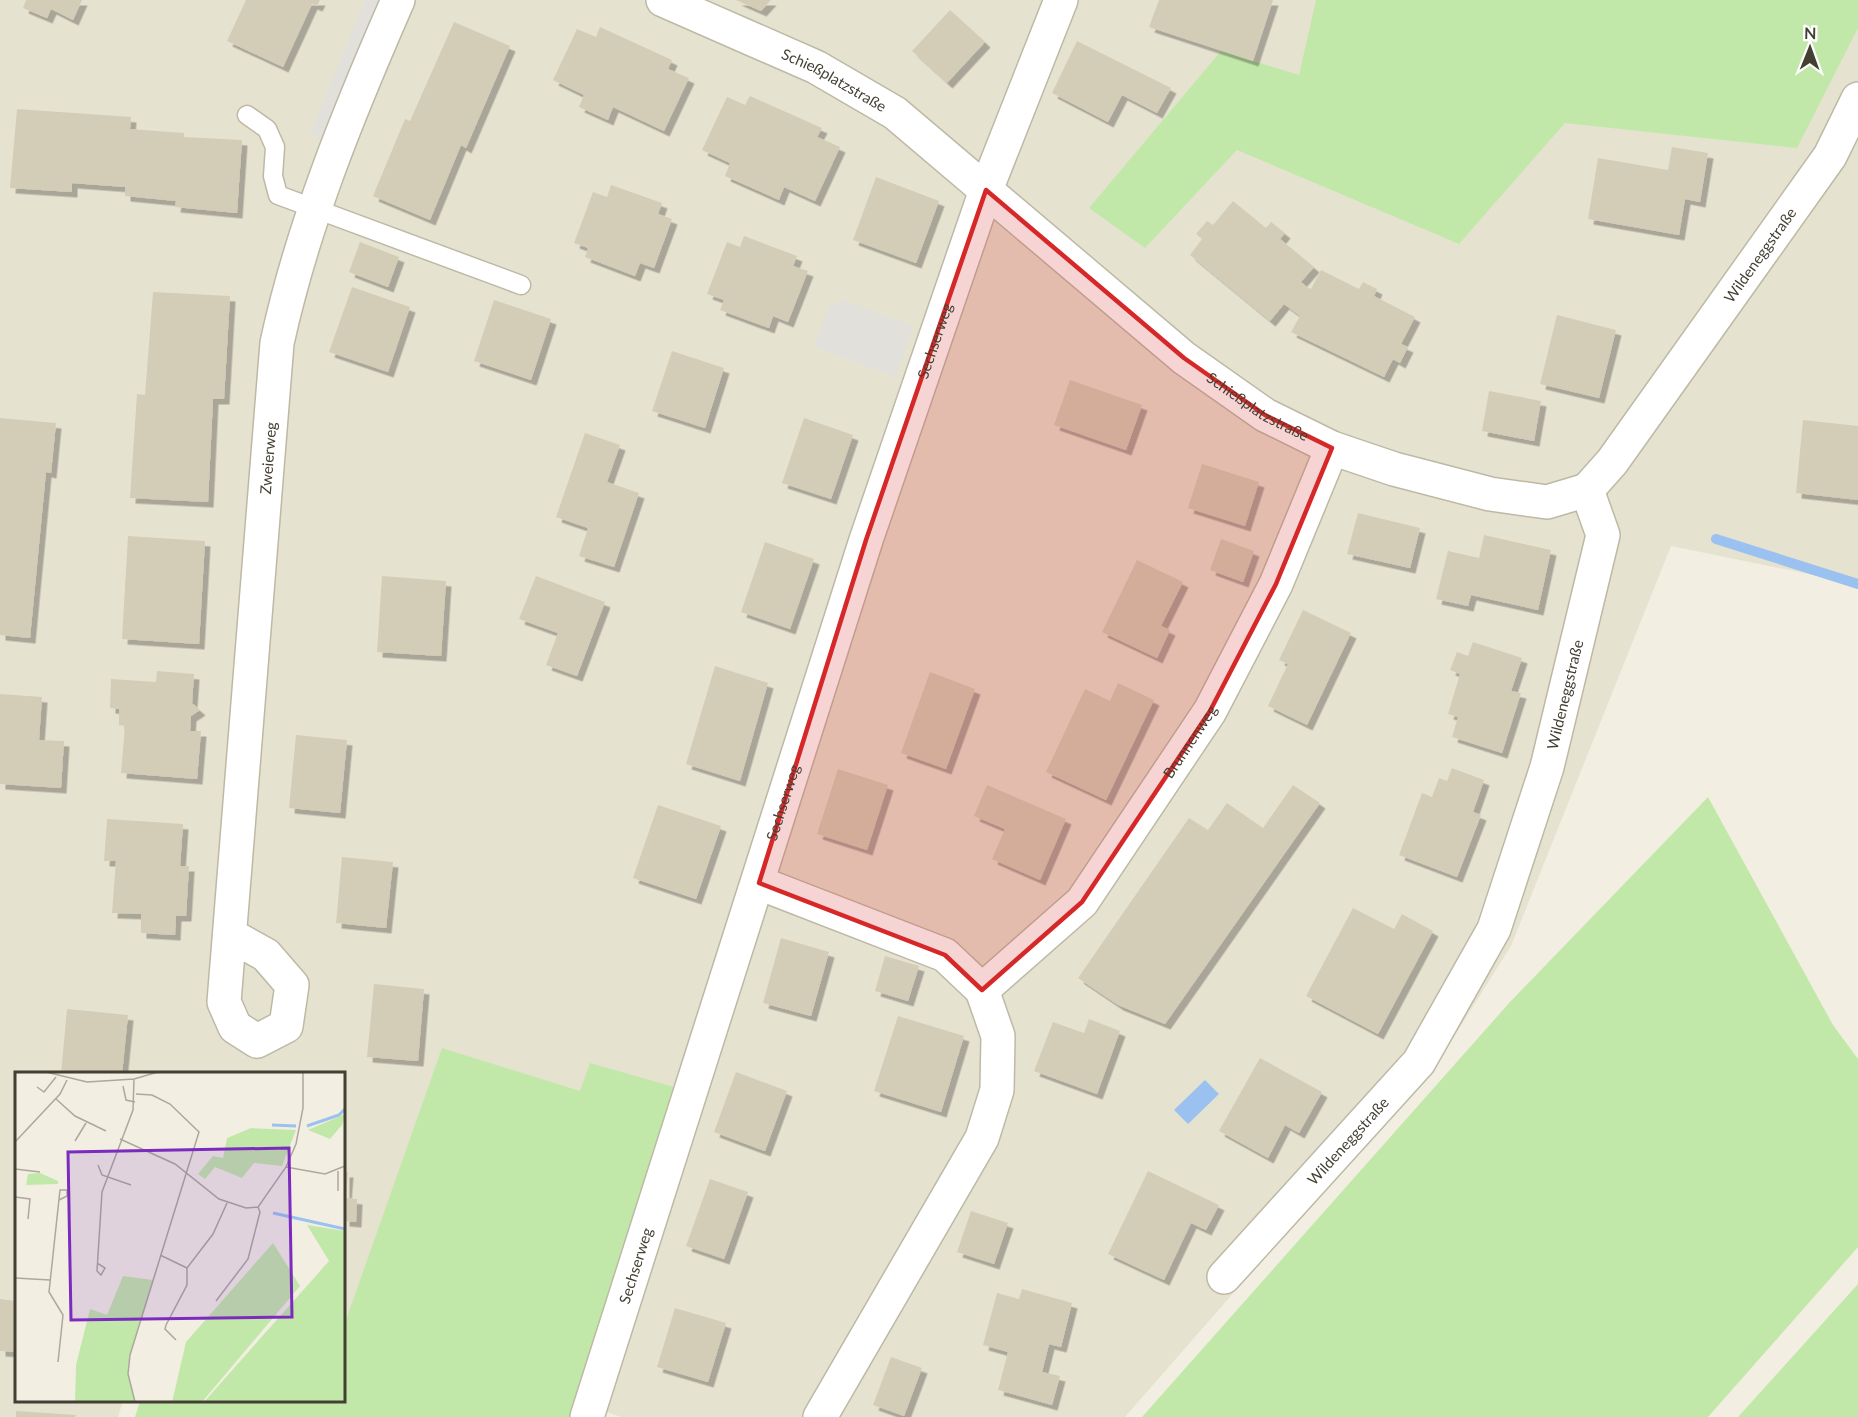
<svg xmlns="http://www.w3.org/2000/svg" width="1858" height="1417" font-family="Lato,sans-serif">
  <defs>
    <filter id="shadow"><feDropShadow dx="5.5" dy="5.5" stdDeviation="0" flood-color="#0004"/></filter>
  </defs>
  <rect width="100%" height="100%" fill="#f2efe2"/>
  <!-- residential -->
  <path fill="#e6e2d0" d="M0 0H1858V584L1671 546 1511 946 1445 1051 1125 1417H621L344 1320V1074H16V1400L123 1401 118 1417H0Z"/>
  <!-- green -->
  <g fill="#c2e8a9">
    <path d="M1316 0H1858V28L1797 148 1565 123 1459 244 1237 150 1145 248 1089 208 1221 51 1299 75Z"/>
    <path d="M1708 797 1833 1025 1858 1059V1247L1708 1417H1142L1510 1002Z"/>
    <path d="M442 1048 580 1091 590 1063 692 1092 587 1417H135L140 1401 344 1400V1320H346Z"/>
    <path d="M1858 1284V1417H1738Z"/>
  </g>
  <!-- parking -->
  <g fill="#e2e0db">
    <path d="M365 0H398L338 146 310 134Z"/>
    <path d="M844 300 913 326 896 377 814 347 829 306Z"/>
  </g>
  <!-- water -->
  <path fill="#9bc1f1" d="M1205 1080 1219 1094 1188 1124 1174 1110Z"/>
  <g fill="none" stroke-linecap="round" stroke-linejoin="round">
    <!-- stream -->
    <path stroke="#9bc1f1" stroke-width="10" d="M1716 539 1858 584"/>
  </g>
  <!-- building -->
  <g fill="#d3cdb7" filter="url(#shadow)">
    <path d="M26 0H82L73 20 51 9 47 18 23 8Z"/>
    <path d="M246 0H320L317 6 312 4 283 67 227 41Z"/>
    <path d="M736 0H771L761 11Z"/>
    <path d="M1159 0H1273L1253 61 1149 27Z"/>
    <path d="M950 10 985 42 947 83 912 51Z"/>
    <path d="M454 22 510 46 466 148 461 145 430 220 373 196 405 119 410 121Z"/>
    <path d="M600 27 672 60 668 69 689 78 664 131 613 107 608 120 579 107 584 95 553 80 577 29 596 37Z"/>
    <path d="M1077 41 1171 88 1157 113 1122 95 1108 122 1052 93Z"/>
    <path d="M750 96 822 128 817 137 840 147 815 201 784 187 779 200 725 176 730 163 702 150 727 97 745 105Z"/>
    <path d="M17 109 131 117 130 129 184 133V137L242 140 237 213 175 207 176 201 125 196V187L72 183V192L10 188Z"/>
    <path d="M1672 147 1708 153 1700 202 1685 199 1679 235 1588 219 1598 158 1668 170Z"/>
    <path d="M876 177 939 201 916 263 853 240Z"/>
    <path d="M611 185 662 203 658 214 672 219 654 268 640 263 635 276 585 257 588 248 574 243 593 192 607 197Z"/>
    <path d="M1233 201 1266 228 1271 222 1285 233 1280 239 1314 267 1301 282 1307 287 1311 289 1321 270 1359 289 1363 282 1377 289 1374 296 1415 317 1401 344 1408 347 1400 363 1393 359 1384 377 1291 332 1300 316 1284 304 1270 321 1190 255 1202 239 1196 234 1207 221 1213 225Z"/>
    <path d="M744 236 797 256 793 266 808 271 788 322 773 316 769 328 720 310 724 300 707 294 727 242 740 247Z"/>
    <path d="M360 242 399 257 388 287 349 272Z"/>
    <path d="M352 287 410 307 388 372 329 352Z"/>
    <path d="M153 292 230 296 224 399H213L208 502 130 498 137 394 145 395Z"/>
    <path d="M494 300 551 319 531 380 474 361Z"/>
    <path d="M1557 315 1616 330 1599 398 1540 384Z"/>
    <path d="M672 351 724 368 705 428 652 411Z"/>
    <path d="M1070 380 1142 405 1126 450 1054 425Z"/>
    <path d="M1489 391 1541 401 1534 441 1482 431Z"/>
    <path d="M0 418 56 423 51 473 46 472 30 638 0 635Z"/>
    <path d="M804 418 853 435 831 499 782 483Z"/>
    <path d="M1803 420 1858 426V500L1796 493Z"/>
    <path d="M585 433 620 445 607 482 639 493 614 567 579 556 588 528 556 517Z"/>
    <path d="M1202 464 1259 482 1245 526 1188 508Z"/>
    <path d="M1358 513 1420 528 1410 568 1347 554Z"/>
    <path d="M1484 535 1551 550 1538 610 1471 595 1468 606 1436 599 1448 551 1479 558Z"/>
    <path d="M128 536 205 541 199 644 122 639Z"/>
    <path d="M1221 539 1254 551 1243 582 1210 570Z"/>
    <path d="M765 542 814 559 790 629 741 612Z"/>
    <path d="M1137 560 1183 582 1161 626 1170 630 1157 658 1102 632Z"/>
    <path d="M382 576 446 581 441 656 377 652Z"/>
    <path d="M536 576 605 602 577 676 546 665 558 633 519 619Z"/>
    <path d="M1303 610 1351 633 1307 725 1268 706 1288 664 1279 660Z"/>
    <path d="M1473 642 1522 658 1511 691 1521 693 1502 753 1452 737 1458 717 1448 714 1460 674 1450 670 1457 652 1468 656Z"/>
    <path d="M715 666 768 683 740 781 686 764Z"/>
    <path d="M157 671 194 674 192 703 200 710 191 716 190 731H201L197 779 121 773 125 726 119 725V709L110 708 111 679 156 682Z"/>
    <path d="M930 672 975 689 946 769 901 753Z"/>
    <path d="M1118 683 1154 700 1106 800 1046 772 1085 689 1110 701Z"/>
    <path d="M0 694 42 697 39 740 64 741 61 788 0 784Z"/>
    <path d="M296 735 347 740 340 813 289 808Z"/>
    <path d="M1452 768 1484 780 1473 812 1481 815 1457 877 1399 855 1422 793 1432 797 1439 778 1447 781Z"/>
    <path d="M838 769 888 785 867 850 817 834Z"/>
    <path d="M987 785 1066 819 1040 880 992 859 1005 829 974 816Z"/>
    <path d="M1293 785 1320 803 1165 1024 1118 1005 1078 978 1189 818 1208 830 1227 803 1263 828Z"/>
    <path d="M658 805 721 826 696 899 633 878Z"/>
    <path d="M107 819 183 824 180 866H189L186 916H176L175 935 141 933V914L112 913 116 861H104Z"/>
    <path d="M342 857 393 862 386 928 336 923Z"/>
    <path d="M1353 908 1394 929 1402 914 1433 931 1378 1034 1306 996Z"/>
    <path d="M781 938 829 952 811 1016 763 1003Z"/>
    <path d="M885 956 919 966 908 1001 875 991Z"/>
    <path d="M374 984 424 989 418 1061 367 1057Z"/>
    <path d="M67 1009 128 1015 122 1074H61Z"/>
    <path d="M898 1016 964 1036 941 1112 874 1091Z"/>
    <path d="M1089 1019 1120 1031 1097 1094 1034 1071 1053 1022 1084 1033Z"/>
    <path d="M1260 1058 1322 1092 1299 1133 1285 1125 1268 1158 1219 1131Z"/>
    <path d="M736 1072 787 1091 765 1151 714 1132Z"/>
    <path d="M1148 1171 1219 1205 1206 1230 1191 1223 1164 1280 1108 1254Z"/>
    <path d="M344 1172H348L346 1198 357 1199 356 1222 344 1221Z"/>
    <path d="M710 1179 748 1192 724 1259 686 1246Z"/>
    <path d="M971 1211 1008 1223 994 1264 957 1252Z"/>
    <path d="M1022 1289 1072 1303 1061 1347 1049 1344 1042 1372 1060 1376 1052 1405 998 1390 1008 1352 983 1345 997 1293 1019 1299Z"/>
    <path d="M0 1299 16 1301V1352L0 1351Z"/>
    <path d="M675 1308 726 1323 708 1382 657 1367Z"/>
    <path d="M891 1357 922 1368 904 1416 873 1405Z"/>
    <path d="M16 1411 76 1415 75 1417H16Z"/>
  </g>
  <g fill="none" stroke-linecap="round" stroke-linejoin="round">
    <!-- service casing -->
    <g stroke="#bdb9a5" stroke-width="21">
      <path id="service" d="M247 115 267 129 275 147 273 176 278 195 521 285"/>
    </g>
    <!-- minor casing -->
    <g stroke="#bdb9a5" stroke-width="36">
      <g id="minor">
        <path id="s1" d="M663 0 816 67 895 113 1184 358 1265 415 1332 448 1394 469 1490 494 1547 502 1587 490"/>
        <path id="s2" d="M1587 490 1612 462 1830 156 1858 99"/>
        <path d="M759 883 945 955 982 990"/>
        <path id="s3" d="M230 935 266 955 292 985 286 1026 257 1041 235 1027 224 1002 277 343C303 224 349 112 398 0"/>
        <path id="s4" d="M1224 1277 1419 1062 1494 929 1547 767 1603 535 1587 490"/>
        <path id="s5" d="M587 1417 866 540 986 190 1061 0"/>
        <path id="s6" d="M820 1417 982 1138 997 1090 998 1036 982 990 1082 902 1210 711 1276 584 1332 448"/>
      </g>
    </g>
    <!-- service -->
    <use href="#service" stroke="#fff" stroke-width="18"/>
    <!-- minor -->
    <use href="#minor" stroke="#fff" stroke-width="33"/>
  </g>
  <!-- marked area -->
  <path fill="#d62828" fill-opacity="0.2" stroke="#d62828" stroke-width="4.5" stroke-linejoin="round" d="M986 190 1184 358 1265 415 1332 448 1276 584 1210 711 1082 902 982 990 945 955 759 883 866 540Z"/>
  <g text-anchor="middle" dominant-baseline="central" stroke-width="6" stroke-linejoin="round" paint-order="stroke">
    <!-- street labels -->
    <g font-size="15" fill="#433f33" stroke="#fff">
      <text stroke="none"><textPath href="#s1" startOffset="189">Schießplatzstraße</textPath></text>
      <text stroke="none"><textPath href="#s2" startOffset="292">Wildeneggstraße</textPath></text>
      <text stroke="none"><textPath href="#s5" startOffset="1131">Sechserweg</textPath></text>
      <text stroke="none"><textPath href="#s1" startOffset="726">Schießplatzstraße</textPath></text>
      <text stroke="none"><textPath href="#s3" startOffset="754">Zweierweg</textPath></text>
      <text stroke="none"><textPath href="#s4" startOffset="688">Wildeneggstraße</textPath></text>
      <text stroke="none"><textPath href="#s6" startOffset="802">Brunnenweg</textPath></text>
      <text stroke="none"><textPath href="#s5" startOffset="645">Sechserweg</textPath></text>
      <text stroke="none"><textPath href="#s4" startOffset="184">Wildeneggstraße</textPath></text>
      <text stroke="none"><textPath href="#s5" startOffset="159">Sechserweg</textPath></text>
    </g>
  </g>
  <!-- overview -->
  <g transform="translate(15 1072)">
    <rect width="330" height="330" fill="#f2efe2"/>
    <path d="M330 42 327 53 315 67 293 58ZM236 56 281 58 267 94 239 91 227 106 200 95 190 107 183 102 198 84 208 86 212 66ZM25 101 43 109V112L11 113 13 102ZM292 153 330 159V330H189L314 189ZM258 171 285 214 187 330H157L171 270ZM108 204 138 208 115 283 113 302 120 330H60L61 293 75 237 92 243Z" fill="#c2e8a9"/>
    <path fill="none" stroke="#9bc1f1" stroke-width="3" d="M257 53 281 54M292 54 324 43 330 37M258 141 330 157"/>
    <path fill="none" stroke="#aca99c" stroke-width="1.5" d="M31 0 72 10 119 7 143 0M108 14 111 28 120 30M22 15 29 20 41 5M41 27 60 44 91 59M105 67 160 92 204 127 231 136 243 135M60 69 71 51M0 70 45 22 52 8M83 93 87 103 116 113M271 95 310 102 330 94M0 97 25 100M323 99V119M0 125 15 127 13 147M145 183 172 196M82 191 90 196 86 203 82 199 87 120 118 38 119 7M0 206 35 208M201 229 233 187 245 140 243 135 271 95 281 72 288 36V0M161 268 150 257 151 253 172 213V196L198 162 212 131M43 290 48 243 34 220 45 118H52V124L44 128M120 330 113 302 115 283 184 60 155 32 137 23 121 22"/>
    <path fill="#7b2cbf" fill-opacity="0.15" stroke="#7b2cbf" stroke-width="3" d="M274 76 277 245 56 248 53 80Z"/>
    <rect width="330" height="330" fill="none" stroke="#433f33" stroke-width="3"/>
  </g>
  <!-- north arrow -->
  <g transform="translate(1810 48) rotate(1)" stroke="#ffffff" stroke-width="4.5" paint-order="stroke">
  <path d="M0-4.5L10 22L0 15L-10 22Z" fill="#433f33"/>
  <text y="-9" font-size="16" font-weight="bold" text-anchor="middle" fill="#433f33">N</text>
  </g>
</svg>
